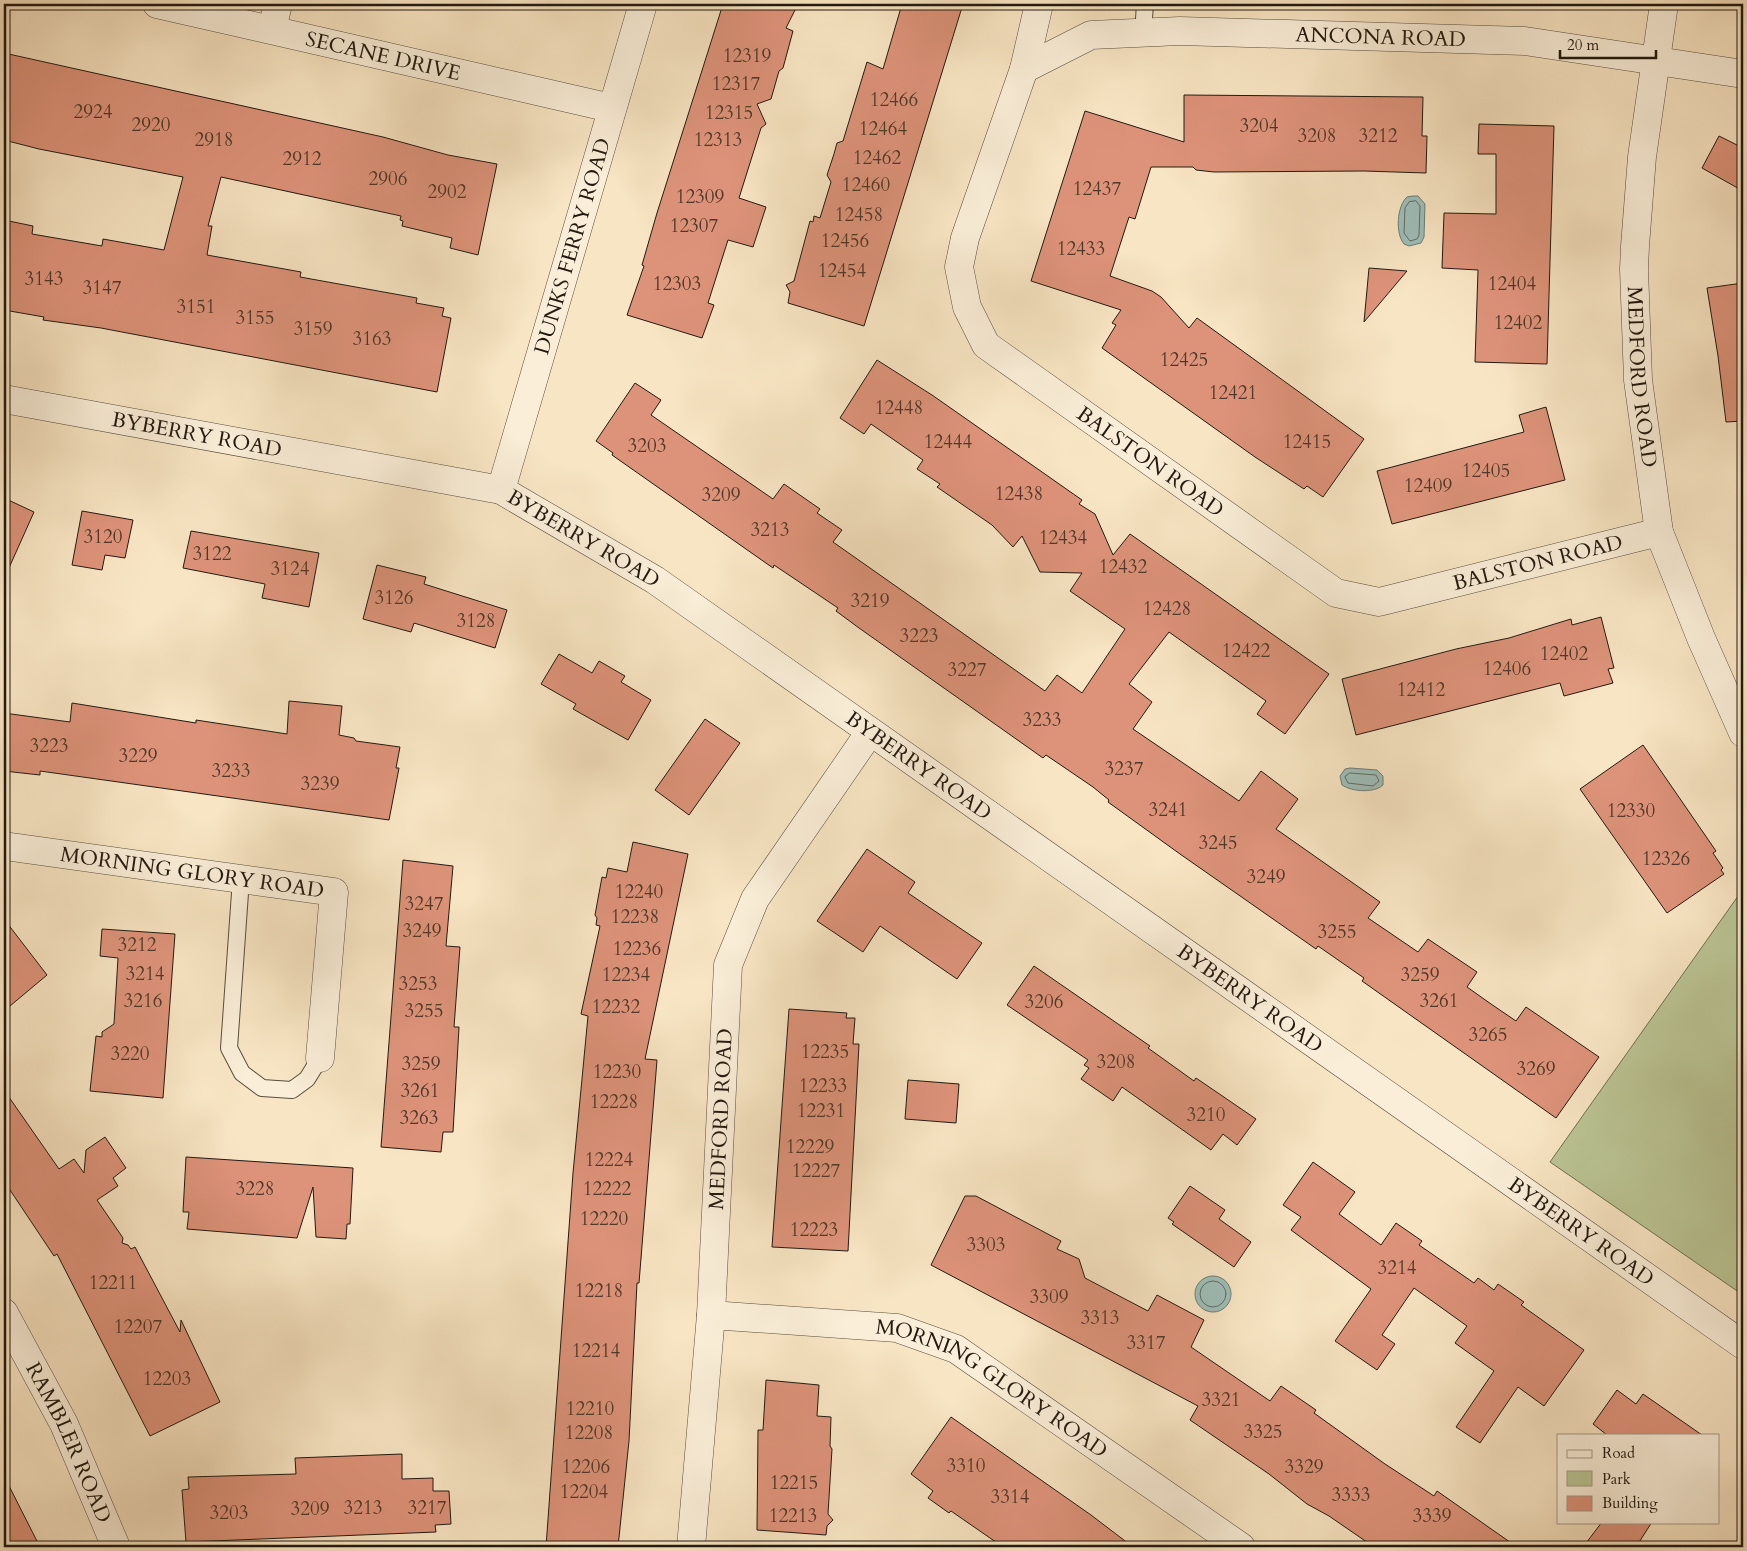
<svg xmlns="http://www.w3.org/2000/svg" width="1747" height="1551" font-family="Cardo,serif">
  <rect width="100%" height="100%" fill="#f8e5c3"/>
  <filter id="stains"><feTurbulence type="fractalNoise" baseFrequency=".004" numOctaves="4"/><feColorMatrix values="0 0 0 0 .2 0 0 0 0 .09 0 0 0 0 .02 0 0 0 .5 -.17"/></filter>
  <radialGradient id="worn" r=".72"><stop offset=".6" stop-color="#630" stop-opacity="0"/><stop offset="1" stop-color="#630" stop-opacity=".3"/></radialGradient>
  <!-- green -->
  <path fill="#bbc595" stroke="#6e7052" d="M1743 889V1295L1550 1162Z"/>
  <!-- water -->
  <g fill="#9ebeb9" stroke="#6c7c75">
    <path d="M1413 196H1418L1425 204 1424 237 1421 243 1409 246 1404 244C1395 233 1397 206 1407 197Z"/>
    <path d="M1350 768 1377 770 1383 776V785C1375 793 1352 792 1342 785L1340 776 1345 769Z"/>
    <circle cx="1213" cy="1294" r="18"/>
  </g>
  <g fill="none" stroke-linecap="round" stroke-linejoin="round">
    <!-- shore -->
    <g stroke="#606c64" stroke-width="1">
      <path d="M1416 201 1420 206 1419 235 1417 239 1410 241 1404 233 1405 208 1409 202Z"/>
      <path d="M1350 773 1376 775 1379 781 1373 786 1348 783 1345 777Z"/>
      <circle cx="1213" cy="1294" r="13"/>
    </g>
  </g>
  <!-- building -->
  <g fill="#dd937a" stroke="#221a10">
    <path d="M723 4H798L786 28 793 31 783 68 779 71 771 99 757 104 766 124 761 128 739 198 766 207 753 247 728 240 708 303 714 305 702 338 627 315 644 266 642 265 657 213Z"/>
    <path d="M902 4H963L864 326 788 303 790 292 786 285 794 281 810 221 813 222 814 216 820 218 831 182 827 175 834 154 837 143 843 141 867 62 883 69Z"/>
    <path d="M4 53 383 137 448 155 497 164 478 255 450 248 452 238 402 226 403 221 400 220 401 216 221 177 208 226H212L207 255 301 272 300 277 417 298 416 303 444 308 442 316 451 318 437 392 101 328 43 320 44 317 4 310V220L33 226 32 234 102 246 103 239 164 250 183 177 39 149 4 140Z"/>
    <path d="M1184 95 1423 97 1422 136H1427L1426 173 1364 171 1214 172 1196 170 1193 167H1151L1135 219 1129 217 1110 276 1152 291 1161 297 1189 328 1197 318 1364 439 1323 497 1307 486 1304 489 1255 457 1102 348 1116 325 1112 323 1121 310 1031 281 1085 111 1184 142Z"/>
    <path d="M1479 124 1554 126 1547 364 1475 362 1478 270 1442 268 1444 213 1496 214V154H1478Z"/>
    <path d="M1719 136 1743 148V191L1702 168Z"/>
    <path d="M1369 268 1407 271 1364 322Z"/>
    <path d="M1743 283V421L1726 422 1718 356 1707 288Z"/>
    <path d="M877 360 932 395 1082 500 1079 504 1095 514 1113 555 1130 534 1329 674 1285 734 1257 714 1266 701 1169 632 1129 684 1152 702 1133 729 1239 801 1261 771 1298 799 1276 829 1380 902 1368 918 1418 952 1428 939 1477 972 1467 987 1491 1004 1516 1021 1526 1007 1599 1057 1556 1118 1362 981 1364 978 1318 946 1316 949 1180 854 1108 802 1109 800 1093 787 1046 755 1043 758 859 628 836 611 838 608 774 565 773 568 612 455 613 453 596 441 635 383 661 400 651 415 773 499 784 484 820 509 817 513 842 530 833 542 1045 691 1057 675 1082 693 1125 629 1070 591 1082 573 1040 572 1022 536 1013 547 992 525 937 487 940 484 917 469 923 460 871 424 864 434 840 418Z"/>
    <path d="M1546 407 1565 480 1392 524 1377 471 1524 432 1519 415Z"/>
    <path d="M4 498 34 512 4 579Z"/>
    <path d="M82 511 133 520 125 558 105 555 102 570 72 565Z"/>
    <path d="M191 531 319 553 309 607 262 598 265 584 183 568Z"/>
    <path d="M377 565 426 577 424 584 507 610 495 648 414 623 411 632 363 619Z"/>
    <path d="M1601 617 1614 668 1608 669 1613 683 1564 696 1560 683 1356 735 1342 679 1456 649 1509 638 1571 619 1572 625Z"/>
    <path d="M559 654 592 673 599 661 625 676 621 682 651 700 628 740 573 709 576 704 541 684Z"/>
    <path d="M289 701 342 706 339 735 354 738 356 741 400 747 396 768H399L389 820 40 771V775L4 771V713L70 722 72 703 196 723V720L287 734Z"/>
    <path d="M705 719 740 743 689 815 655 790Z"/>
    <path d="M1643 745 1716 851 1713 853 1723 868 1721 870 1724 874 1667 913 1580 789Z"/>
    <path d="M633 842 688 854 645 1059 657 1060 639 1283H637L629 1441 618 1547H546L573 1173 588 1016 581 1014 600 926 596 925 597 918 595 915 602 877 606 878 608 868 627 872Z"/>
    <path d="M867 849 915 882 908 893 982 943 957 979 880 926 863 952 817 921Z"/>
    <path d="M403 860 453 866 446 946 460 947 454 1027H459L453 1132H443L441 1152 381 1147Z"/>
    <path d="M4 919 47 975 4 1011Z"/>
    <path d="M102 929 175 934 163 1098 90 1091 96 1036 102 1037V1032L114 1024 118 958 100 956Z"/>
    <path d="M1034 966 1150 1046 1148 1048 1194 1081 1196 1078 1256 1119 1237 1145 1223 1134 1211 1150 1122 1087 1113 1101 1081 1079 1089 1068 1084 1065 1088 1060 1007 1005Z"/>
    <path d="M789 1009 847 1013 846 1018H855L853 1044H859L848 1251 772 1247Z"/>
    <path d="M908 1080 959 1084 956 1123 905 1119Z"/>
    <path d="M4 1090 59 1169 74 1159 84 1173 86 1150 105 1137 126 1168 113 1178 118 1186 97 1200 123 1238 122 1243 128 1245 131 1249 135 1247 180 1332 181 1320 220 1402 150 1436 57 1254 54 1256 4 1181Z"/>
    <path d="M186 1157 353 1168 350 1224H347L346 1239 316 1237 313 1187 297 1238 187 1229 189 1212H183Z"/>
    <path d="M1313 1162 1355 1192 1339 1214 1381 1245 1396 1223 1422 1241 1419 1245 1474 1283 1478 1278 1494 1290 1498 1284 1524 1302 1521 1305 1584 1350 1544 1406 1518 1387 1480 1443 1456 1427 1494 1371 1455 1343 1467 1326 1414 1288 1382 1335 1395 1344 1377 1370 1335 1341 1371 1289 1291 1230 1301 1217 1283 1205Z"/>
    <path d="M1190 1186 1225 1210 1219 1219 1251 1242 1234 1267 1172 1224 1174 1222 1168 1218Z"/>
    <path d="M965 1196H976L1061 1241 1057 1249 1079 1259 1085 1278 1125 1299 1148 1311 1157 1295 1204 1320 1191 1347 1270 1401 1281 1386 1316 1410 1314 1413 1385 1464 1434 1496 1437 1491 1517 1547H1374L1329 1516 1307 1504 1269 1474 1190 1420 1198 1406 931 1265Z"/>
    <path d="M766 1380 819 1385 817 1416 831 1417 830 1446 832 1449 828 1514 833 1520 827 1526 826 1535 757 1530 758 1430H763Z"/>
    <path d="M1617 1390 1636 1404 1643 1394 1702 1435H1607L1593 1424Z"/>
    <path d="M951 1417 1091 1515 1133 1547H1003L951 1511 949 1513 928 1498 933 1491 911 1474Z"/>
    <path d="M402 1454V1479L433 1478V1491H449L451 1524 435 1525 436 1532 186 1542 182 1490 189 1489 188 1477 296 1474 295 1458Z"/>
    <path d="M4 1476 40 1547H4Z"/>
    <path d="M1602 1522H1652L1636 1547H1583Z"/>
  </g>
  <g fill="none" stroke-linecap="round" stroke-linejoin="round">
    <!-- service casing -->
    <g stroke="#584d3d" stroke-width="18">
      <g id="service">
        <path d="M1143 33 1145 4"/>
        <path d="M241 879 229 1048 242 1073 262 1088 292 1090 307 1079 320 1058"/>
      </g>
    </g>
    <!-- minor casing -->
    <g stroke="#584d3d" stroke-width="29">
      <g id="minor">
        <path id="s1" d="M157 4 611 108"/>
        <path id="s2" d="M1039 4 1024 69 965 238 959 267 967 307 986 345 1336 593 1379 602 1659 532"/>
        <path id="s3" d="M1664 4 1642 157 1635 246 1634 269 1638 380 1659 532 1701 638 1743 733"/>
        <path d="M272 29 278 4"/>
        <path id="s4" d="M1024 69 1091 35 1180 31 1525 41 1743 74"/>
        <path id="s5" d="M4 846 334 892 320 1058"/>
        <path id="s6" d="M4 1313 64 1424 116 1547"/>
        <path id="s7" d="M711 1315 897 1328 956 1349 1241 1547"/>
        <path id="s8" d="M691 1547 711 1315 728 965 755 899 870 732"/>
      </g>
    </g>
    <!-- tertiary casing -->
    <g stroke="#584d3d" stroke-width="29">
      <g id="tertiary">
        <path id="s9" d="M4 399 501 490 655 580 1743 1345"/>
        <path id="s10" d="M501 490 643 4"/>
      </g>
    </g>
    <!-- service -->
    <use href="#service" stroke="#faeed8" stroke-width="16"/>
    <!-- minor -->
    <use href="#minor" stroke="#faeed8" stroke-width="28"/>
    <!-- tertiary -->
    <use href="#tertiary" stroke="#faeed8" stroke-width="28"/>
  </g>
  <g text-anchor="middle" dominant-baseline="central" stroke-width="4" stroke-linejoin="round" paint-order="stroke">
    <!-- number labels -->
    <g font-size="19" fill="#51382a">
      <text x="747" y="56">12319</text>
      <text x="736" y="84">12317</text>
      <text x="894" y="100">12466</text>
      <text x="93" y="112">2924</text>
      <text x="729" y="113">12315</text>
      <text x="151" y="125">2920</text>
      <text x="1259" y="126">3204</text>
      <text x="883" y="129">12464</text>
      <text x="1317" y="136">3208</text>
      <text x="1378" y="136">3212</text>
      <text x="214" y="140">2918</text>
      <text x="718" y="140">12313</text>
      <text x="877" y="158">12462</text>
      <text x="302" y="159">2912</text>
      <text x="388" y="179">2906</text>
      <text x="866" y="185">12460</text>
      <text x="1097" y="189">12437</text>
      <text x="447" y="192">2902</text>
      <text x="700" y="197">12309</text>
      <text x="859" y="215">12458</text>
      <text x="694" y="226">12307</text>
      <text x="845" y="241">12456</text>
      <text x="1081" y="249">12433</text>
      <text x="842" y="271">12454</text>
      <text x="44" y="279">3143</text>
      <text x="677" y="284">12303</text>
      <text x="1512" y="284">12404</text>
      <text x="102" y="288">3147</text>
      <text x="196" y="307">3151</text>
      <text x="255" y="318">3155</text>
      <text x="1518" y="323">12402</text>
      <text x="313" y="329">3159</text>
      <text x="372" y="339">3163</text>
      <text x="1184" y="360">12425</text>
      <text x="1233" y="393">12421</text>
      <text x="899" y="408">12448</text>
      <text x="948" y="442">12444</text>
      <text x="1307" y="442">12415</text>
      <text x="647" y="446">3203</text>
      <text x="1486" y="471">12405</text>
      <text x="1428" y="486">12409</text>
      <text x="1019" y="494">12438</text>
      <text x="721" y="495">3209</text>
      <text x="770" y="530">3213</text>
      <text x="103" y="537">3120</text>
      <text x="1063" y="538">12434</text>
      <text x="212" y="554">3122</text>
      <text x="1123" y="567">12432</text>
      <text x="290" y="569">3124</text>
      <text x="394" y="598">3126</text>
      <text x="870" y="601">3219</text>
      <text x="1167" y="609">12428</text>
      <text x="476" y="621">3128</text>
      <text x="919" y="636">3223</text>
      <text x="1246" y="651">12422</text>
      <text x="1564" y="654">12402</text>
      <text x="1507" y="669">12406</text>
      <text x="967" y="670">3227</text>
      <text x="1421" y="690">12412</text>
      <text x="1042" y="720">3233</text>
      <text x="49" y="746">3223</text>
      <text x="138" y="756">3229</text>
      <text x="1124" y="769">3237</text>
      <text x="231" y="771">3233</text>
      <text x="320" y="784">3239</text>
      <text x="1168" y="810">3241</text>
      <text x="1631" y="811">12330</text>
      <text x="1218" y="843">3245</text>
      <text x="1666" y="859">12326</text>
      <text x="1266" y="877">3249</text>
      <text x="639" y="892">12240</text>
      <text x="424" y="904">3247</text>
      <text x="635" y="917">12238</text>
      <text x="422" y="931">3249</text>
      <text x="1337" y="932">3255</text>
      <text x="137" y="945">3212</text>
      <text x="637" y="949">12236</text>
      <text x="145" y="974">3214</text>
      <text x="626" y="975">12234</text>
      <text x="1420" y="975">3259</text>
      <text x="418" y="984">3253</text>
      <text x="143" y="1001">3216</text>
      <text x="1439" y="1001">3261</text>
      <text x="1044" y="1002">3206</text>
      <text x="616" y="1007">12232</text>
      <text x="424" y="1011">3255</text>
      <text x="1488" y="1035">3265</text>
      <text x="825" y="1052">12235</text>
      <text x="130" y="1054">3220</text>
      <text x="1116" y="1062">3208</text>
      <text x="421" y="1064">3259</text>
      <text x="1536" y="1069">3269</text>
      <text x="617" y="1072">12230</text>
      <text x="823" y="1086">12233</text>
      <text x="420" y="1091">3261</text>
      <text x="614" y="1102">12228</text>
      <text x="821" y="1111">12231</text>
      <text x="1206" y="1115">3210</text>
      <text x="419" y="1118">3263</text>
      <text x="810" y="1147">12229</text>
      <text x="609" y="1160">12224</text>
      <text x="816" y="1171">12227</text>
      <text x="255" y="1189">3228</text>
      <text x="607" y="1189">12222</text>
      <text x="604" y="1219">12220</text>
      <text x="814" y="1230">12223</text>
      <text x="986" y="1245">3303</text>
      <text x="1397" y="1268">3214</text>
      <text x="113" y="1283">12211</text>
      <text x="599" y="1291">12218</text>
      <text x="1049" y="1297">3309</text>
      <text x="1100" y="1318">3313</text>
      <text x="138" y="1327">12207</text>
      <text x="1146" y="1343">3317</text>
      <text x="596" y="1351">12214</text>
      <text x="167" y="1379">12203</text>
      <text x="1221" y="1400">3321</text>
      <text x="590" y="1409">12210</text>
      <text x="1263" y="1432">3325</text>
      <text x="589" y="1433">12208</text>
      <text x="966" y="1466">3310</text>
      <text x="586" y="1467">12206</text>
      <text x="1304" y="1467">3329</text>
      <text x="794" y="1483">12215</text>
      <text x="584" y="1492">12204</text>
      <text x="1351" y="1495">3333</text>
      <text x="1010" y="1497">3314</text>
      <text x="363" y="1508">3213</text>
      <text x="427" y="1508">3217</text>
      <text x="310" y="1509">3209</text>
      <text x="229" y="1513">3203</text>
      <text x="793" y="1516">12213</text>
      <text x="1432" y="1516">3339</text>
    </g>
    <!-- street labels -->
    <g font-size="21" fill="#221a10" stroke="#faeed8">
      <text stroke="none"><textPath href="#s4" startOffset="365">ANCONA ROAD</textPath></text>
      <text stroke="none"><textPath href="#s1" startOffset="232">SECANE DRIVE</textPath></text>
      <text stroke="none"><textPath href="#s10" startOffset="254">DUNKS FERRY ROAD</textPath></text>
      <text stroke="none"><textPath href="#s3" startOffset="375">MEDFORD ROAD</textPath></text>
      <text stroke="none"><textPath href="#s9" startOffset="196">BYBERRY ROAD</textPath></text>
      <text stroke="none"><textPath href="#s2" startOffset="560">BALSTON ROAD</textPath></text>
      <text stroke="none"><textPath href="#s9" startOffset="601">BYBERRY ROAD</textPath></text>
      <text stroke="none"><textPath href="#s2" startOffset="995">BALSTON ROAD</textPath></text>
      <text stroke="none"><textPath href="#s9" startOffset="1006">BYBERRY ROAD</textPath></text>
      <text stroke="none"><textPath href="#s5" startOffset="190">MORNING GLORY ROAD</textPath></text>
      <text stroke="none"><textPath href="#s9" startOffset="1411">BYBERRY ROAD</textPath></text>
      <text stroke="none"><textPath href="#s8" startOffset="429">MEDFORD ROAD</textPath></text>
      <text stroke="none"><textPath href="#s9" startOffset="1816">BYBERRY ROAD</textPath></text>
      <text stroke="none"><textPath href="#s7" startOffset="298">MORNING GLORY ROAD</textPath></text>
      <text stroke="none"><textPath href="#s6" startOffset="145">RAMBLER ROAD</textPath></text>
    </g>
  </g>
  <!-- margin -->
  <rect width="1747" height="1551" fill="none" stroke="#f8e5c3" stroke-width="20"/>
  <rect x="5" y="5" width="1737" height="1541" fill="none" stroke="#221a10" stroke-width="2.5"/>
  <rect x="10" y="10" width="1727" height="1531" fill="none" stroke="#221a10"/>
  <!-- legend -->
  <rect x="1557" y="1434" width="162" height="90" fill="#faeed8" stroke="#a49988"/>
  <rect x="1567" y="1450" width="25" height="8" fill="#faeed8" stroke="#a49988"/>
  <text x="1602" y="1458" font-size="15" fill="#221a10">Road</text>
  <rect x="1567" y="1471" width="25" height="15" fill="#bbc595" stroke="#a49988"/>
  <text x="1602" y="1484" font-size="15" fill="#221a10">Park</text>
  <rect x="1567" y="1496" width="25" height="15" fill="#dd937a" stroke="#a49988"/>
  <text x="1602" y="1508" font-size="15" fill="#221a10">Building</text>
  <!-- scale -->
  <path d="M1560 50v8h96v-8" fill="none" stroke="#221a10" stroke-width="2.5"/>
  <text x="1567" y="50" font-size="15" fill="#221a10" stroke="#faeed8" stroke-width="4" paint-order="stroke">20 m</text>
  <rect width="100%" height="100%" filter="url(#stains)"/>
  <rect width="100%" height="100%" fill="url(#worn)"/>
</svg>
